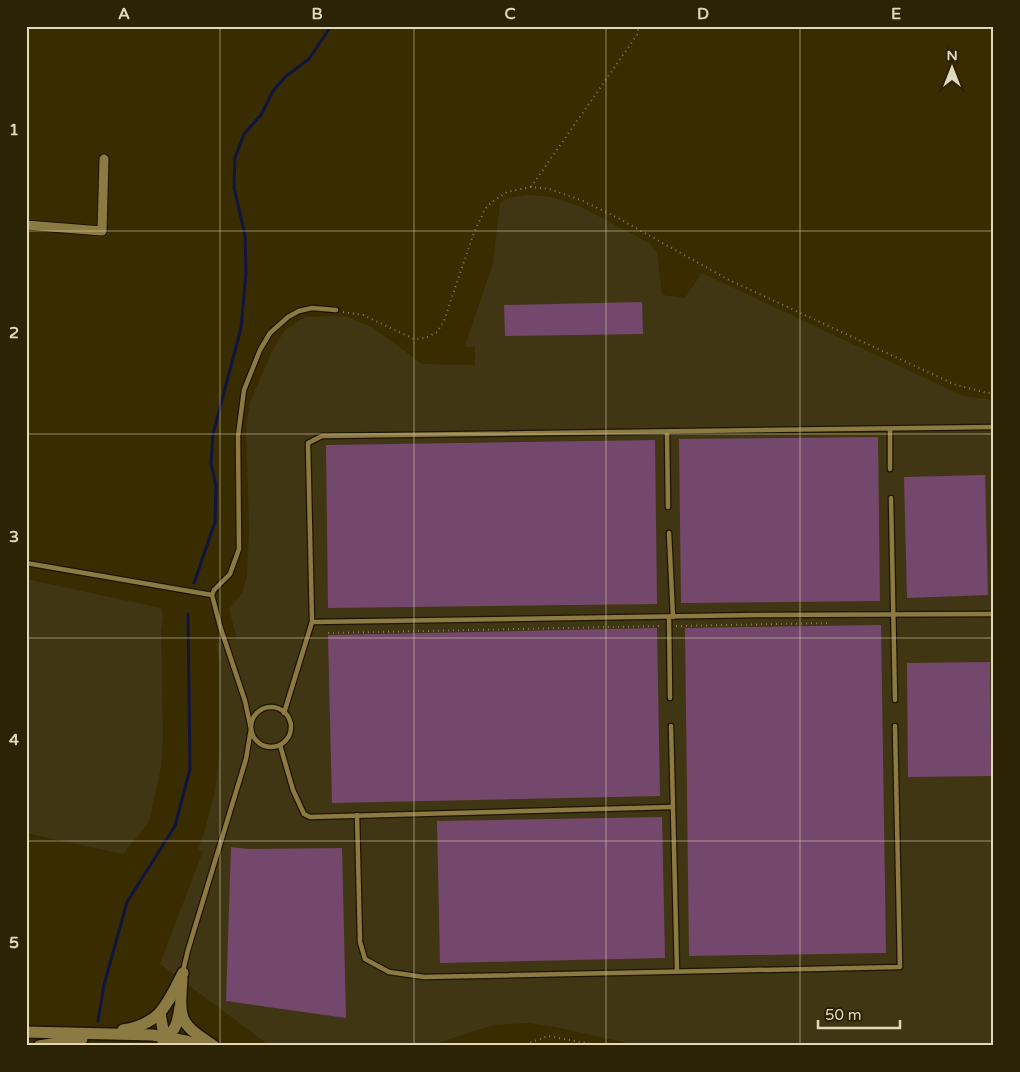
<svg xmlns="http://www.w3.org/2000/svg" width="1020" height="1072" font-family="'Varela Round',sans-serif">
  <rect width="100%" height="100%" fill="#382c00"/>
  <!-- built -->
  <g fill="#403613">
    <path d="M529 195 552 197 581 207 649 243 657 252 662 295 685 298 702 273 963 396 994 400V1046H640L556 1027 528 1023 494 1025 480 1029 429 1046H270L160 964 203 851 198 850 204 833 215 791 220 749V663L216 643 237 639 229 609 242 593 247 576 249 529 246 428 250 402 274 347 286 329 305 317 344 316 372 327 422 364 475 365V347H467L465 345 493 264 500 203 511 197Z"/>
    <path d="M26 579 161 608 163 617 161 630 163 738 161 767 149 822 123 854 26 833Z"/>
  </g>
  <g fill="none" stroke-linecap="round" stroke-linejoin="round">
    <!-- stream -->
    <g stroke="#101540" stroke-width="3">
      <path d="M194 583 215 522 216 485 211 464 213 434 241 328 246 273 245 235 234 187 235 158 244 134 261 115 273 91 285 77 309 59 331 26"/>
      <path d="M98 1021 104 985 127 902 175 826 190 769 188 614"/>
    </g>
  </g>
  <!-- building -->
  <g fill="#73486c">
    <path d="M642 302 643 334 505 336 504 305Z"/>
    <path d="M878 437 880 601 681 603 679 439Z"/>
    <path d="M655 440 657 604 328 608 326 445Z"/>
    <path d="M985 475 988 595 907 598 904 477Z"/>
    <path d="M881 625 886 953 689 956 685 628Z"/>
    <path d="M657 628 660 796 332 803 328 635Z"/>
    <path d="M990 662 991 776 908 777 907 663Z"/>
    <path d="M662 817 665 958 440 963 437 821Z"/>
    <path d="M231 847 248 849 342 848 346 1018 226 1001Z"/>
  </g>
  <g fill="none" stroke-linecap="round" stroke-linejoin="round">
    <!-- service casing -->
    <g stroke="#1d1500" stroke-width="7">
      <g id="service">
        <path d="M890 429V469"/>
        <path d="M667 432 668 507"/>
        <path d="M891 498 895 700"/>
        <path d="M669 533 673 617"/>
        <path d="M26 563 212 595"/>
        <path d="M669 617 670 698"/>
        <path d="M312 622 757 615 994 614"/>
        <circle cx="271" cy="727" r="20"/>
        <path d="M284 713 312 622 308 443 322 436 994 427"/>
        <path d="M671 726 677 971"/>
        <path d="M280 745 293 790 304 814 310 817 672 807"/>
        <path d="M357 815 360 942 365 959 389 972 424 977 900 967 895 726"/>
        <path d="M183 971 188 950 246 759 251 729 245 701 220 626 212 595 214 590 230 574 239 549 238 436 244 390 260 350 270 333 288 317 299 311 312 308 336 310"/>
      </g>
    </g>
    <!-- minor casing -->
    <g stroke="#1d1500" stroke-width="11">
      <path id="minor" d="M26 225 102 231 104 159"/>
    </g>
    <!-- tertiary casing -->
    <g stroke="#1d1500" stroke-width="14">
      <g id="tertiary">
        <path d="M182 979C179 1021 179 1023 214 1046"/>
        <path d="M160 1013 163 1030 170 1042"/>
        <path d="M123 1030C161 1024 167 1004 183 973"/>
        <path d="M26 1032 153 1035 186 1041 199 1046"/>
        <path d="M162 1039C176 1033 178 1021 180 1007"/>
        <path d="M39 1046 82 1039"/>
      </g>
    </g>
    <!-- path -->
    <g stroke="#847a54" stroke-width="2" stroke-dasharray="1 4" stroke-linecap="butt">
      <path d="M531 187 637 35 639 26"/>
      <path d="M343 312 363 315 414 339 426 338 437 332 444 321 473 235 485 209 492 202 507 192 531 187 550 189 583 201 618 218 727 279 956 385 988 393H994"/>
      <path d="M676 626 829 623"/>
      <path d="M328 633 661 626"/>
      <path d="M521 1046 548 1036 602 1046"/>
    </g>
    <!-- service -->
    <use href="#service" stroke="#8b7a41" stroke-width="4.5"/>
    <!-- minor -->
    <use href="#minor" stroke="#8b7a41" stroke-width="9"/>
    <!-- tertiary -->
    <use href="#tertiary" stroke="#8b7a41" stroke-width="11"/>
  </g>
  <!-- grid -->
  <path fill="none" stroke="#e1d8bb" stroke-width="1" stroke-opacity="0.55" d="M220 26V1046M414 26V1046M606 26V1046M800 26V1046M26 231H994M26 434H994M26 638H994M26 841H994"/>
  <!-- border -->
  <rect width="1020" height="1072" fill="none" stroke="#2c2305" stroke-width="55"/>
  <!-- north arrow -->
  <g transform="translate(952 68)" stroke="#2c2305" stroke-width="4" paint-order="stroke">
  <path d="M0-4L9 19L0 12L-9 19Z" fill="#e1d8bb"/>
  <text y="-8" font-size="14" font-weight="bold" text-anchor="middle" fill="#e1d8bb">N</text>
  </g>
  <!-- scale -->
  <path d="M818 1020v8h82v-8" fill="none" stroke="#e1d8bb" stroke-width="2.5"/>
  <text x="825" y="1020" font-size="15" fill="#e1d8bb" stroke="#2c2305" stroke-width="4" paint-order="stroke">50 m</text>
  <rect x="28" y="28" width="964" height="1016" fill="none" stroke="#e1d8bb" stroke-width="2"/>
  <g font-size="16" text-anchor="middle" font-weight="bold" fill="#e1d8bb">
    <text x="124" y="19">A</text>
    <text x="317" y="19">B</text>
    <text x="510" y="19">C</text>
    <text x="703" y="19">D</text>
    <text x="896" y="19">E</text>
    <text x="14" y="135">1</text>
    <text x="14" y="338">2</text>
    <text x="14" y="542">3</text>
    <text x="14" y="745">4</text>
    <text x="14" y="948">5</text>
  </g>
</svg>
